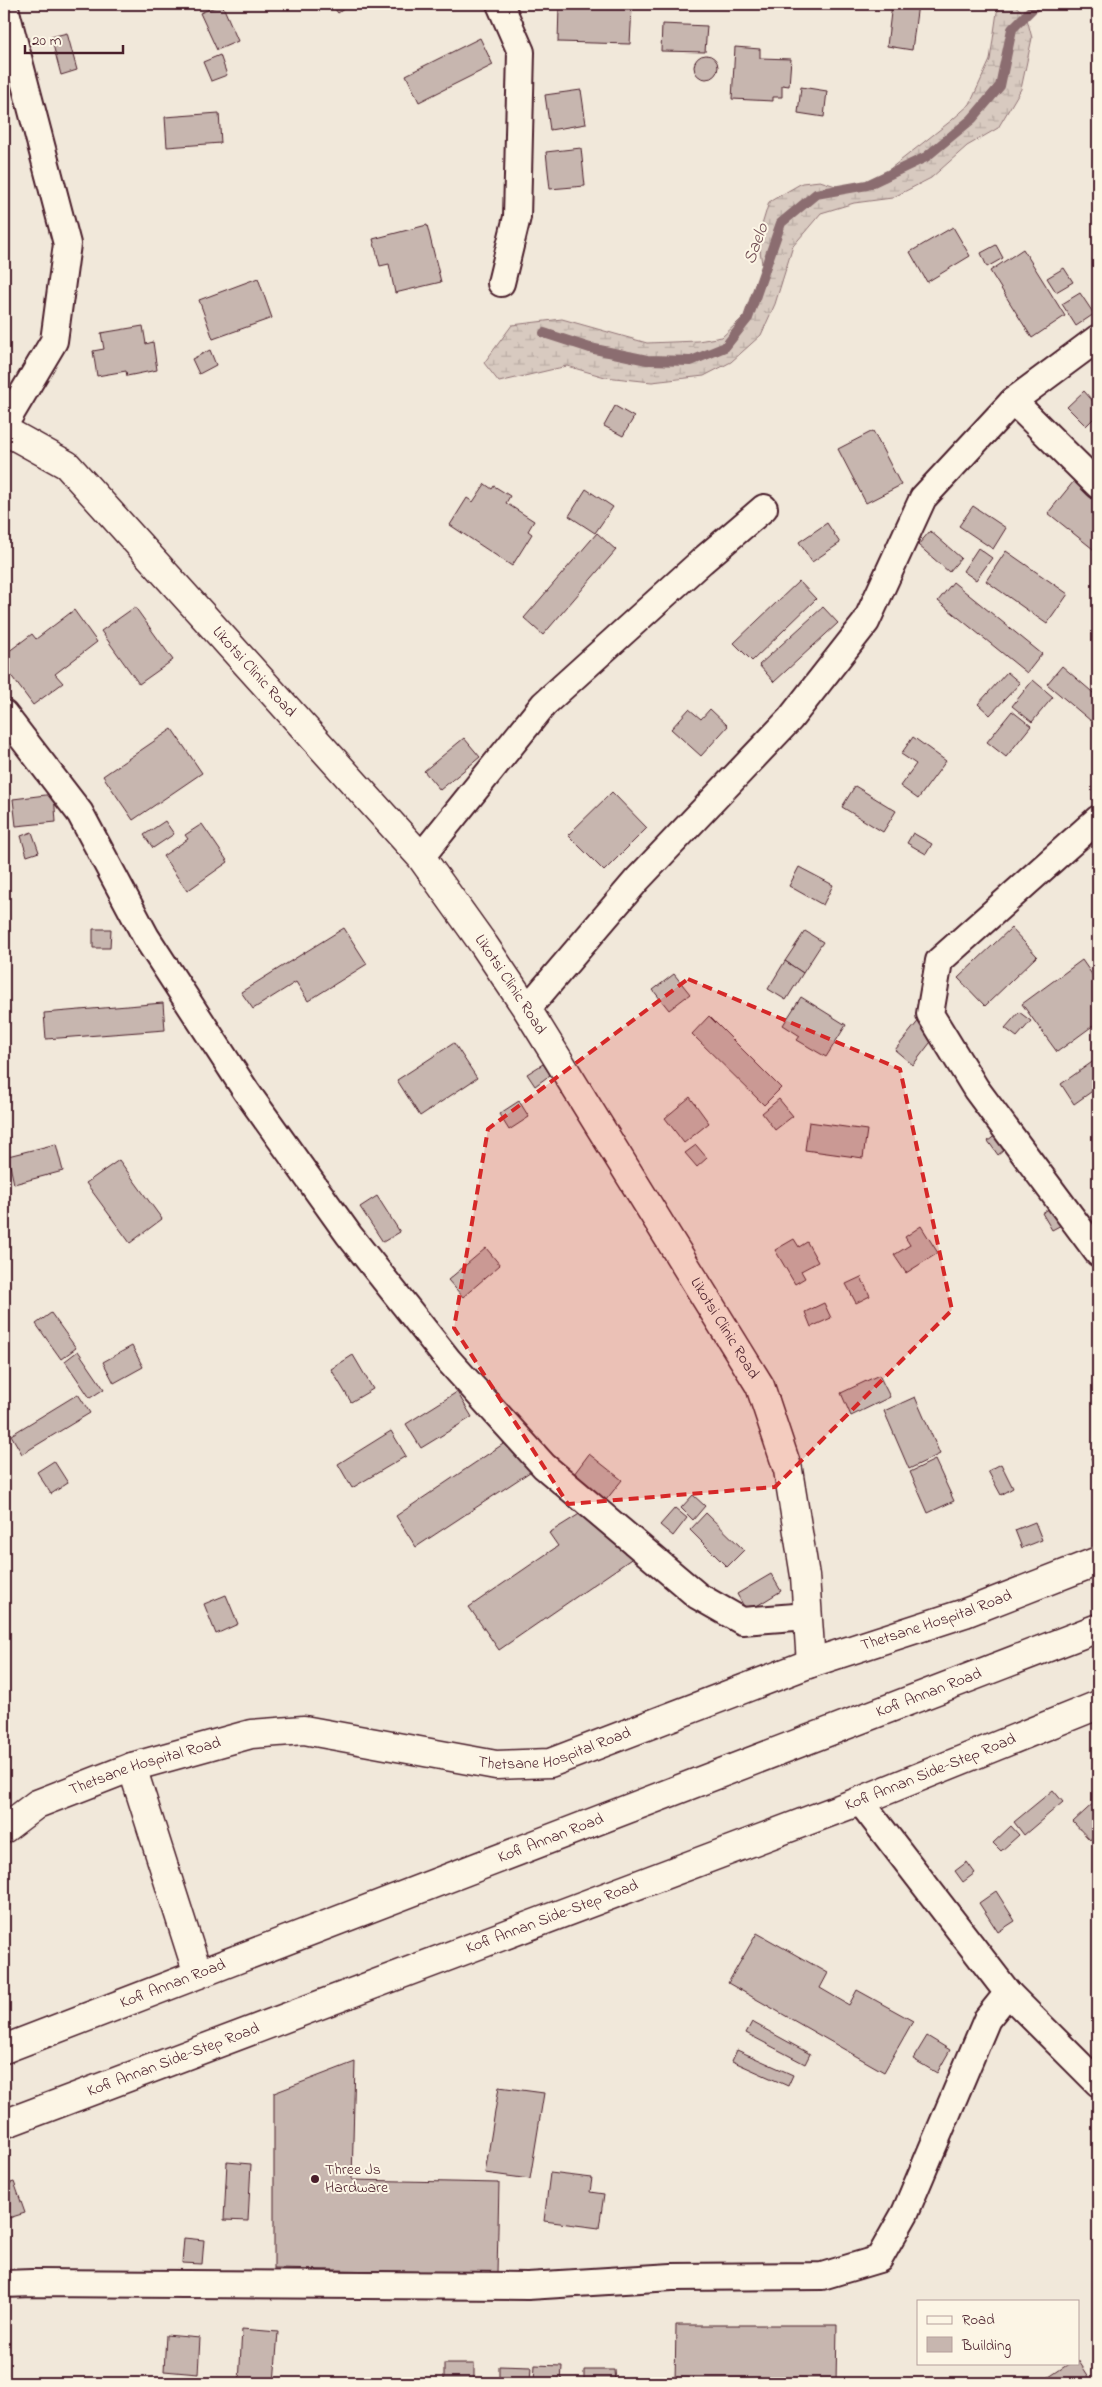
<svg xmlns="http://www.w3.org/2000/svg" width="1102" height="2387" font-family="'Indie Flower',sans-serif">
  <defs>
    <pattern id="wetland-marsh" width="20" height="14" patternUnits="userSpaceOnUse" patternTransform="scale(1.25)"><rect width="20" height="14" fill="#d8cac0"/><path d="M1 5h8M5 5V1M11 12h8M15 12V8" fill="none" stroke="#bbada5"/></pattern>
  </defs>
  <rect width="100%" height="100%" fill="#f1e8da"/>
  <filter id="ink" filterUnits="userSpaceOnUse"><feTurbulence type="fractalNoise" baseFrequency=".02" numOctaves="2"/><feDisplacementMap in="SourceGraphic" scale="10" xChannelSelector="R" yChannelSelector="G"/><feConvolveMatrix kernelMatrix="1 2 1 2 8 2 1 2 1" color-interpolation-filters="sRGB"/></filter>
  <g filter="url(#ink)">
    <!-- wetland -->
    <path fill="url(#wetland-marsh)" stroke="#917476" d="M1005 4H1013L1026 15 1032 38 1021 89 998 128 967 146 931 178 892 198 854 203 821 213 793 246 775 304 761 335 731 362 704 376 652 382 605 377 567 366 499 382 484 363 512 325 562 319 647 343 698 341 722 337 751 310 763 270 758 238 769 202 802 183 820 181 845 189 872 183 952 120 970 104 990 60 997 12Z"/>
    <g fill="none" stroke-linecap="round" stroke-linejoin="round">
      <!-- stream -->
      <path stroke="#8b6d6f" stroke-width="10" d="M544 333 590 348 647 360 691 361 725 347 748 318 781 223 816 194 867 185 926 157 972 119 1000 86 1012 29 1037 4"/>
    </g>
    <!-- building -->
    <g fill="#c7b6af" stroke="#4a1f2b">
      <path d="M222 4 238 41 217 50 200 13Z"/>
      <path d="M331 4H351L338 13Z"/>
      <path d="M781 4H812L811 8Z"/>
      <path d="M892 4H918L912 50 887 46Z"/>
      <path d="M559 5 632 7 630 44 558 42Z"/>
      <path d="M662 24 707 26 705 52 661 51Z"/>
      <path d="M67 33 77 70 61 75 51 37Z"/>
      <path d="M480 38 493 65 419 102 406 75Z"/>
      <path d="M735 47 760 49V58L791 59 789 86 782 85V97H773V101L732 99Z"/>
      <path d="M220 55 227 75 211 81 203 62Z"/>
      <circle cx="706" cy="67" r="12"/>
      <path d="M801 87 827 91 824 117 798 113Z"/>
      <path d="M581 90 586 124 550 130 545 95Z"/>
      <path d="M4 99H5L6 128H4Z"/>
      <path d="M219 113 221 143 167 147 165 117Z"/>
      <path d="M581 148 585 186 550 189 546 152Z"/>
      <path d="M427 225 441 282 395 293 389 264 380 266 373 239Z"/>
      <path d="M953 227 970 256 927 282 910 252Z"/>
      <path d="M996 245 1003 258 987 267 981 253Z"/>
      <path d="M1023 249 1065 316 1032 338 990 271Z"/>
      <path d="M1064 268 1073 282 1056 292 1047 278Z"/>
      <path d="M258 278 272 318 213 339 199 300Z"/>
      <path d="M1080 293 1094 314 1076 326 1062 304Z"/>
      <path d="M143 326 146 344 153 342 157 370 127 376 126 371 97 376 93 351 104 349 101 333Z"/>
      <path d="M210 350 216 365 199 374 192 359Z"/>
      <path d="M1084 391 1098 407V414L1086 426 1067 407Z"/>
      <path d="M615 406 634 417 623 436 604 426Z"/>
      <path d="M873 431 901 485 866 503 838 449Z"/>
      <path d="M1074 481 1098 500V553L1048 513Z"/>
      <path d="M485 484 492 489 494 486 510 496 506 503 534 521 528 531 532 534 512 566 450 525 467 498 473 502Z"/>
      <path d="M586 489 613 507 595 533 569 516Z"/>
      <path d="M973 506 1006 528 993 549 959 526Z"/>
      <path d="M827 523 840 543 812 562 799 542Z"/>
      <path d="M930 531 961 558 949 572 918 545Z"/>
      <path d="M597 533 616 550 543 635 524 618Z"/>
      <path d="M978 548 992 558 976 580 963 571Z"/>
      <path d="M1006 551 1068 594 1047 624 986 581Z"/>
      <path d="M799 581 816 599 752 661 734 643Z"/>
      <path d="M953 582 1042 654 1027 673 938 601Z"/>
      <path d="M135 607 173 660 139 684 101 631Z"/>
      <path d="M823 607 838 623 774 682 759 665Z"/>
      <path d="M74 610 97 642 55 674 63 683 33 705 4 666V655L32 634 36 639Z"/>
      <path d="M1062 666 1098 697V712L1091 721 1047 684Z"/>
      <path d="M1007 672 1020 683 990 715 978 704Z"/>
      <path d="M1033 680 1053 697 1032 722 1012 706Z"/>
      <path d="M689 709 701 719 710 709 728 726 701 756 671 729Z"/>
      <path d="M1012 711 1031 726 1006 757 987 742Z"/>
      <path d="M172 729 202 773 133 820 103 776Z"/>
      <path d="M913 737 946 761 918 799 900 786 916 764 901 754Z"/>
      <path d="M464 738 480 757 440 790 424 771Z"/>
      <path d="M855 786 896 811 883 832 842 807Z"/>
      <path d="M612 792 647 828 604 871 568 835Z"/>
      <path d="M54 794 56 822 16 826 13 799Z"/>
      <path d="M165 821 174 834 153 848 144 835Z"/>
      <path d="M202 824 228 862 187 891 163 856 188 839 185 835Z"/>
      <path d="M32 832 39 852 27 856 21 836Z"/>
      <path d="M913 833 932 844 926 854 907 843Z"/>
      <path d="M799 867 833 885 823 905 789 886Z"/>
      <path d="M344 928 367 964 308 1001 296 982 253 1009 241 992Z"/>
      <path d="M1011 928 1037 956 985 1006 958 978Z"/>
      <path d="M93 929H111L110 948H93Z"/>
      <path d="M805 931 823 942 803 973 785 961Z"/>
      <path d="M1082 960 1098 983V1022L1057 1052 1022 1004Z"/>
      <path d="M785 961 803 973 786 1000 768 989Z"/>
      <path d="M674 974 690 994 669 1010 653 990Z"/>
      <path d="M801 997 846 1025 826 1057 797 1040 800 1036 783 1025Z"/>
      <path d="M163 1003 165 1030 46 1039 44 1013Z"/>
      <path d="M1019 1012 1031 1021 1017 1037 1005 1028Z"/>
      <path d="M709 1016 781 1088 764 1105 692 1034Z"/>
      <path d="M920 1019 937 1034 913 1065 895 1050Z"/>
      <path d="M454 1043 477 1078 420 1116 397 1080Z"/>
      <path d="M1098 1058V1087L1074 1104 1061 1084Z"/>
      <path d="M543 1064 550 1075 535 1086 527 1074Z"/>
      <path d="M690 1097 709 1123 684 1143 665 1118Z"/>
      <path d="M779 1099 793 1116 775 1130 762 1113Z"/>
      <path d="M519 1101 529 1117 509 1130 499 1114Z"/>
      <path d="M809 1122 867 1130 863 1158 805 1150Z"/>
      <path d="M1000 1132 1009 1146 998 1155 988 1141Z"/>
      <path d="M56 1144 63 1171 14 1184 8 1156Z"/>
      <path d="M696 1145 707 1158 697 1167 685 1153Z"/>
      <path d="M119 1160 162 1219 130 1243 86 1183Z"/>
      <path d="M377 1196 400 1232 383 1242 360 1207Z"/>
      <path d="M1057 1204 1067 1222 1052 1230 1042 1213Z"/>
      <path d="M921 1226 938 1253 906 1273 894 1255 910 1245 905 1237Z"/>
      <path d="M794 1239 799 1247 807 1242 818 1262 801 1271 805 1278 795 1284 775 1250Z"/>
      <path d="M486 1248 500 1265 463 1297 448 1280Z"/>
      <path d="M861 1277 870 1296 856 1303 846 1284Z"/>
      <path d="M824 1303 831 1318 811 1327 805 1312Z"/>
      <path d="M51 1313 76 1348 61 1359 36 1324Z"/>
      <path d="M132 1346 143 1367 114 1383 103 1362Z"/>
      <path d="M78 1351 104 1389 90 1398 65 1361Z"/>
      <path d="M353 1355 373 1389 351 1402 331 1369Z"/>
      <path d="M879 1375 890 1397 851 1416 841 1393Z"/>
      <path d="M457 1392 472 1417 421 1448 406 1424Z"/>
      <path d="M78 1394 90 1413 22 1454 11 1435Z"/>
      <path d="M915 1397 940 1454 909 1469 884 1411Z"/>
      <path d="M391 1431 406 1456 352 1488 338 1464Z"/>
      <path d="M521 1432 542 1464 416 1547 396 1516Z"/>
      <path d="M589 1454 622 1480 606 1500 574 1474Z"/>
      <path d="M1098 1454V1472L1091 1458Z"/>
      <path d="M935 1460 954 1501 928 1513 910 1472Z"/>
      <path d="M54 1461 68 1483 51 1494 37 1472Z"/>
      <path d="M1001 1464 1013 1488 1001 1495 988 1471Z"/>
      <path d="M693 1495 705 1506 693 1520 681 1508Z"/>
      <path d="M597 1503 653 1544 499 1650 469 1607 558 1546 549 1533Z"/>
      <path d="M675 1508 687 1518 673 1536 660 1525Z"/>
      <path d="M706 1513 744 1550 727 1567 690 1530Z"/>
      <path d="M1035 1522 1042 1540 1022 1548 1015 1530Z"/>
      <path d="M771 1574 781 1591 747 1612 737 1594Z"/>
      <path d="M226 1595 238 1624 216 1634 204 1604Z"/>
      <path d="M1053 1790 1063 1802 1024 1835 1014 1822Z"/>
      <path d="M1098 1799V1831L1090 1840 1073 1822Z"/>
      <path d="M1011 1826 1019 1835 1001 1851 993 1843Z"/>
      <path d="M967 1862 975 1873 963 1882 955 1871Z"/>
      <path d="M996 1891 1015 1921 998 1932 979 1903Z"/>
      <path d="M757 1933 828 1973 820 1988 849 2005 857 1990 913 2021 884 2072 728 1983Z"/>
      <path d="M752 2022 810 2054 805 2064 746 2033Z"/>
      <path d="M927 2036 950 2050 937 2073 913 2059Z"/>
      <path d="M737 2050 793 2075 788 2086 732 2061Z"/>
      <path d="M355 2062 352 2180 499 2183 497 2273 274 2269V2093Z"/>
      <path d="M499 2087 544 2093 530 2179 485 2173Z"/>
      <path d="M227 2162 251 2164 248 2221 224 2220Z"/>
      <path d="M550 2173 592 2178 590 2192 604 2194 599 2228 544 2221Z"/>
      <path d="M14 2182 25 2213 9 2218 4 2205V2185Z"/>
      <path d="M184 2238 204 2240 202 2264 182 2263Z"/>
      <path d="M676 2325H837L836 2383H675Z"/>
      <path d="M242 2329 278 2332 274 2383H239Z"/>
      <path d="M166 2335 200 2338 198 2374 164 2371Z"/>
      <path d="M1078 2360 1093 2383H1040L1070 2363H1078Z"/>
      <rect x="444" y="2364" width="30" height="19"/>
      <path d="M535 2365 562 2366 561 2383H534Z"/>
      <path d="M499 2366 531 2367 530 2383H499Z"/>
      <path d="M584 2370H614L615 2383H584Z"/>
    </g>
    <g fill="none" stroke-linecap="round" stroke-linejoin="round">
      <!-- street casing -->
      <g stroke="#4a1f2b" stroke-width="30">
        <g id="street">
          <path d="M500 4 521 52 517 217 501 283"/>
          <path d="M1013 401 1098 485"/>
          <path d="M4 425 54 341 67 244 4 4"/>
          <path d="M4 714 80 813 146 937 246 1091 349 1235 449 1361 544 1466 698 1596 742 1621 808 1616"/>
          <path d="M1098 819 939 961 930 1014 976 1089 1098 1253"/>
          <path d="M421 857 544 704 702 561 764 508"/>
          <path d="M527 1009 637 880 790 719 866 622 923 498 1013 401 1098 338"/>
          <path d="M860 1801 1008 1993 1098 2083"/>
          <path d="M4 2284 32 2283 528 2286 672 2277 822 2276 879 2259 905 2213 987 2019 1008 1993"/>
        </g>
      </g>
      <!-- secondary casing -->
      <g stroke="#4a1f2b" stroke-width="31">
        <g id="secondary">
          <path id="s1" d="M4 430 67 465 421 857 484 945 527 1009 760 1386 788 1470 805 1576 811 1663"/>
          <path d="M132 1767 198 1974"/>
          <path id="s2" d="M4 1829 37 1804 132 1767 251 1734 304 1730 496 1765 550 1763 811 1663 965 1613 1098 1561"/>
          <path id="s3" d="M4 2124 860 1801 1098 1705"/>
        </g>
      </g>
      <!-- primary casing -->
      <g stroke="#4a1f2b" stroke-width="31">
        <g id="primary">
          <path id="s4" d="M4 2049 1098 1628"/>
        </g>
      </g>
      <!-- street -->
      <use href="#street" stroke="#fcf5e5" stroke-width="26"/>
      <!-- secondary -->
      <use href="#secondary" stroke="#fcf5e5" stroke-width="28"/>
      <!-- primary -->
      <use href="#primary" stroke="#fcf5e5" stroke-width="28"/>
    </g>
  </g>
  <!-- marked area -->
  <path fill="#d62828" fill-opacity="0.2" stroke="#d62828" stroke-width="4" stroke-dasharray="10 6" stroke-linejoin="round" d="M688 979 900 1069 952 1310 775 1487 568 1504 454 1328 488 1129Z"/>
  <!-- markers -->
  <circle fill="#4a1f2b" stroke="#fcf5e5" stroke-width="2" cx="315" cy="2179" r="5"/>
  <g text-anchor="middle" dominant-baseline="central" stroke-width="4" stroke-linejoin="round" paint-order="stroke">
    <!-- street labels -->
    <g font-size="16" fill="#4a1f2b" stroke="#fcf5e5">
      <text stroke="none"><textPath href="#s1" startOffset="351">Likotsi Clinic Road</textPath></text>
      <text stroke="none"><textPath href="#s1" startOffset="756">Likotsi Clinic Road</textPath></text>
      <text stroke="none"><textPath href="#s1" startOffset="1161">Likotsi Clinic Road</textPath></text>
      <text stroke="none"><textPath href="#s2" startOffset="981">Thetsane Hospital Road</textPath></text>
      <text stroke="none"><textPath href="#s4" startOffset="991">Kofi Annan Road</textPath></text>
      <text stroke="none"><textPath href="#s2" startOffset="576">Thetsane Hospital Road</textPath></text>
      <text stroke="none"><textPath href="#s2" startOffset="156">Thetsane Hospital Road</textPath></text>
      <text stroke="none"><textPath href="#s3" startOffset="991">Kofi Annan Side-Step Road</textPath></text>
      <text stroke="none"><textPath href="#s4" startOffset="586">Kofi Annan Road</textPath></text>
      <text stroke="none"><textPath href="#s3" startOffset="586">Kofi Annan Side-Step Road</textPath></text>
      <text stroke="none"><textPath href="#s4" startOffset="181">Kofi Annan Road</textPath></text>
      <text stroke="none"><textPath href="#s3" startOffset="181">Kofi Annan Side-Step Road</textPath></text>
    </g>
    <!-- poi labels -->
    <g font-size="16" fill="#4a1f2b" stroke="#fcf5e5" text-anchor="start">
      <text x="325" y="2170">Three Js<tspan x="325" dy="18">Hardware</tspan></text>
    </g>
    <!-- water labels -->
    <g font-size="18" font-style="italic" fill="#704c53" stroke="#fcf5e5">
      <text transform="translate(757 244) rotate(-70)">Saelo</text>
    </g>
  </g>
  <!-- margin -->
  <rect width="1102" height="2387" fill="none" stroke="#fcf5e5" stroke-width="20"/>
  <rect x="10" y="10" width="1082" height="2367" fill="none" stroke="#4a1f2b" stroke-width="2" filter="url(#ink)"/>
  <!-- legend -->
  <rect x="917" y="2300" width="162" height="65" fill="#fcf5e5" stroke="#b59f9b"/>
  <rect x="927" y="2316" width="25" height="8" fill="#fcf5e5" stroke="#b59f9b"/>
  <text x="962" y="2324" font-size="15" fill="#4a1f2b">Road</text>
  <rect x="927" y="2337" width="25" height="15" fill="#c7b6af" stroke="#b59f9b"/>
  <text x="962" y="2350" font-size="15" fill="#4a1f2b">Building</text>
  <!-- scale -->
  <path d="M25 45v8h98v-8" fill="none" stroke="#4a1f2b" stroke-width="2.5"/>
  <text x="32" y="45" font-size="15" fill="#4a1f2b" stroke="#fcf5e5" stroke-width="4" paint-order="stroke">20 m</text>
</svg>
